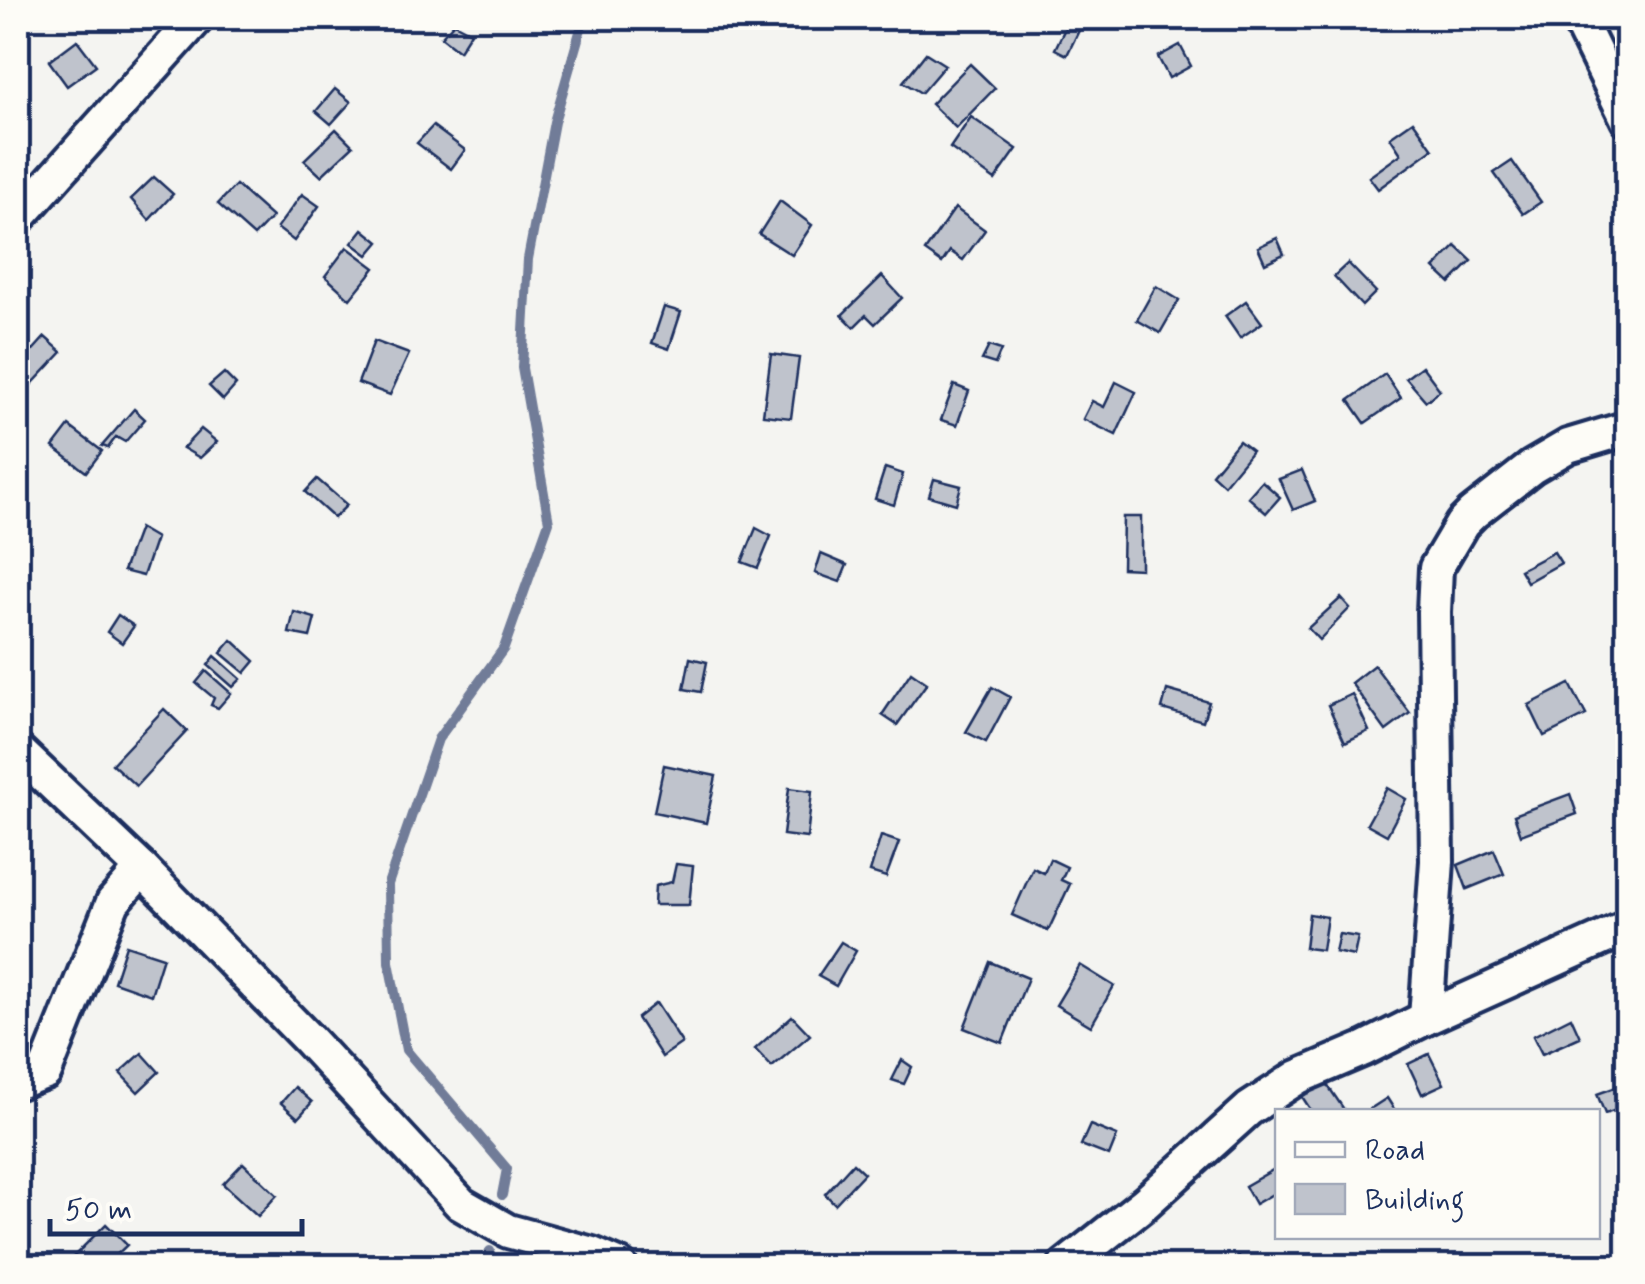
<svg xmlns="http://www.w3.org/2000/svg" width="1645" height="1284" font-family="Mynerve,sans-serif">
  <rect width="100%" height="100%" fill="#f4f4f1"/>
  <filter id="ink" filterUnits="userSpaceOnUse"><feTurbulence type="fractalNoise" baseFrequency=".01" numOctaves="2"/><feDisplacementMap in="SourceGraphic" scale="20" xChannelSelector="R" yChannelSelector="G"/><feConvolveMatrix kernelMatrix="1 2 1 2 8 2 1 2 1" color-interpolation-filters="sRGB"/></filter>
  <g filter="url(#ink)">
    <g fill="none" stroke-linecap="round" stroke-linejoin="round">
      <!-- stream -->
      <g stroke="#717c98" stroke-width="10">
        <path d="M502 1195 507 1169 406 1050 389 962 388 884 438 739 504 648 549 522 522 368 528 259 554 122 584 18"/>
        <path d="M486 1266 490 1251"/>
      </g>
    </g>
    <!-- building -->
    <g fill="#bfc3cc" stroke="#1b2f5e" stroke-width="2.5">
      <path d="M1070 18H1085L1067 55 1055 49Z"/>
      <path d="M454 23 471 32 459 51 441 37Z"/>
      <path d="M77 40 96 65 67 86 49 61Z"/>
      <path d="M1180 45 1191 66 1169 78 1158 57Z"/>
      <path d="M926 53 945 65 921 93 903 82Z"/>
      <path d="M970 64 995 88 956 128 931 104Z"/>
      <path d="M335 89 351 102 331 124 316 111Z"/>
      <path d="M971 117 1017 149 995 180 950 148Z"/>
      <path d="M1413 121 1433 149 1378 189 1369 177 1401 154 1390 137Z"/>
      <path d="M433 126 465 150 451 169 417 143Z"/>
      <path d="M336 129 353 146 321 176 304 160Z"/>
      <path d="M1512 161 1541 202 1523 214 1494 173Z"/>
      <path d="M154 177 173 194 149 220 131 199Z"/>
      <path d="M236 185 272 217 254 236 218 204Z"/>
      <path d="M302 194 319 206 294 241 277 228Z"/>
      <path d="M780 201 812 225 792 255 759 234Z"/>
      <path d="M955 208 985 230 963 260 950 251 942 263 925 251Z"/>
      <path d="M363 229 379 242 368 255 352 243Z"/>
      <path d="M1277 238 1284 254 1265 263 1258 247Z"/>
      <path d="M1456 246 1472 261 1450 283 1434 268Z"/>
      <path d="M347 247 375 268 350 299 325 276Z"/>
      <path d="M1348 263 1376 292 1362 306 1334 276Z"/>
      <path d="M882 276 902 298 875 324 866 315 854 327 842 315Z"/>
      <path d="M1156 286 1179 300 1160 333 1137 320Z"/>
      <path d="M1246 301 1262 323 1240 338 1225 316Z"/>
      <path d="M664 307 681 312 669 349 652 343Z"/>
      <path d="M45 337 62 352 18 399V367Z"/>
      <path d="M374 341 409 354 390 395 358 383Z"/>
      <path d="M989 346 1001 350 995 364 982 360Z"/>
      <path d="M771 354 799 358 791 418 763 415Z"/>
      <path d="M1422 366 1440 390 1426 401 1406 378Z"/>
      <path d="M224 373 236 385 223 400 209 386Z"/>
      <path d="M1385 374 1401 398 1365 423 1349 400Z"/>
      <path d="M1116 382 1136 392 1116 435 1083 419 1092 401 1104 407Z"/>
      <path d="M954 385 969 391 957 425 941 420Z"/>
      <path d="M134 409 145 419 125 442 116 437 108 448 102 446Z"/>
      <path d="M69 426 102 451 86 472 53 447Z"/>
      <path d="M201 429 217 442 200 458 183 448Z"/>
      <path d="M1239 441 1252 451 1224 485 1212 474Z"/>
      <path d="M885 468 903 474 894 505 875 499Z"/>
      <path d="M1302 470 1315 501 1293 510 1279 479Z"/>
      <path d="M317 479 347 505 334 518 305 492Z"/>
      <path d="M934 479 961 486 956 504 929 496Z"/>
      <path d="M1262 481 1280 497 1266 513 1248 497Z"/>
      <path d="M1123 517H1141V569L1122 568Z"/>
      <path d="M139 528 156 538 143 576 123 571Z"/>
      <path d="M756 528 771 536 758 568 742 562Z"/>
      <path d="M1554 552 1561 563 1527 582 1520 570Z"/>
      <path d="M821 554 847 565 840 582 815 573Z"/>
      <path d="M1341 598 1350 608 1319 640 1308 628Z"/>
      <path d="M294 612 315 618 310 637 289 633Z"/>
      <path d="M118 615 134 626 122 643 107 632Z"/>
      <path d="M232 640 255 661 245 673 221 653Z"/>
      <path d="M215 656 241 679 233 687 208 665Z"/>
      <path d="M690 658 707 662 701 692 684 689Z"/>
      <path d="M1374 665 1410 713 1386 731 1351 683Z"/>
      <path d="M206 671 231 693 218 708 211 705 214 698 196 683Z"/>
      <path d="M911 672 927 683 897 725 882 715Z"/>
      <path d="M1570 684 1586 715 1544 736 1529 705Z"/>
      <path d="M992 687 1010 697 986 742 966 732Z"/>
      <path d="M1167 690 1209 702 1203 721 1162 709Z"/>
      <path d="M1352 694 1369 731 1345 742 1328 705Z"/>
      <path d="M164 709 187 731 136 786 112 764Z"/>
      <path d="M664 765 716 776 706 823 654 812Z"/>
      <path d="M789 788 812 791 807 838 783 835Z"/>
      <path d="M1387 788 1406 799 1387 835 1367 824Z"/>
      <path d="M1570 794 1577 814 1521 835 1514 815Z"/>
      <path d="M881 836 899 842 886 877 870 872Z"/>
      <path d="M1494 850 1504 874 1467 889 1458 865Z"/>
      <path d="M1050 859 1067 867 1061 880 1070 884 1048 931 1012 915 1033 868 1044 873Z"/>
      <path d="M676 864 693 866 689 905H654L655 886 672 882Z"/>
      <path d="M1309 914 1327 917 1322 950 1305 948Z"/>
      <path d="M1339 934 1358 937 1354 956 1335 952Z"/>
      <path d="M841 942 856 951 836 986 818 976Z"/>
      <path d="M126 945 163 957 151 995 114 982Z"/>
      <path d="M990 962 1028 978 1002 1043 964 1028Z"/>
      <path d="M1080 965 1114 986 1091 1026 1056 1005Z"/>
      <path d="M656 1003 682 1043 662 1057 637 1018Z"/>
      <path d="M792 1016 810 1035 772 1067 755 1049Z"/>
      <path d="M1571 1017 1580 1037 1542 1054 1533 1036Z"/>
      <path d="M142 1053 159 1072 138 1092 120 1073Z"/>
      <path d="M1429 1054 1444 1084 1422 1094 1408 1064Z"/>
      <path d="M902 1060 912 1067 904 1084 892 1080Z"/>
      <path d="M1324 1080 1343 1108 1338 1112H1312L1301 1095Z"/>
      <path d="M1625 1084 1628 1106 1605 1114 1597 1094Z"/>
      <path d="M295 1087 312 1102 298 1118 281 1103Z"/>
      <path d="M1387 1098 1396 1112H1371L1370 1109Z"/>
      <path d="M1090 1125 1117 1136 1109 1156 1081 1145Z"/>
      <path d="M243 1163 277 1195 258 1216 223 1184Z"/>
      <path d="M853 1163 864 1173 835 1204 825 1194Z"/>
      <path d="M1278 1167V1191L1255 1204 1245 1186Z"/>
      <path d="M106 1224 127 1245 105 1266H68L66 1264Z"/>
      <path d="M1239 1256 1245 1266H1222Z"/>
    </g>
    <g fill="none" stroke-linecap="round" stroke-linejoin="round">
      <!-- minor casing -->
      <g stroke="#1b2f5e" stroke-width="40">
        <g id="minor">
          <path d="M1578 18 1628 120"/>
          <path d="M18 218 197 18"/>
          <path d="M18 751 142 869 308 1039 461 1204 508 1231 592 1254 620 1266"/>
          <path d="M1426 1018 1437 861 1434 612 1436 568 1462 524 1473 513 1532 467 1568 446 1628 428"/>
          <path d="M18 1082 45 1072 113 902 142 869"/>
          <path d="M1065 1266 1145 1203 1249 1109 1298 1077 1364 1049 1426 1018 1628 927"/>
        </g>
      </g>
      <!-- minor -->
      <use href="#minor" stroke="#fdfcf7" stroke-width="32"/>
    </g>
  </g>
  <!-- margin -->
  <rect width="1645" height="1284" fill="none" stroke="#fdfcf7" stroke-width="60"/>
  <rect x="30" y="30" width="1585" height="1224" fill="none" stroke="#1b2f5e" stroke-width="4" filter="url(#ink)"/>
  <!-- legend -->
  <rect x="1275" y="1109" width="325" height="130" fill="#fdfcf7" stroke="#a3aaba" stroke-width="2.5"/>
  <rect x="1295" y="1142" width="50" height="15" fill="#fdfcf7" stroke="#a3aaba" stroke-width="2.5"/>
  <text x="1365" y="1159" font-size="30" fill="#1b2f5e">Road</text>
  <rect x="1295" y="1184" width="50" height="30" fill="#bfc3cc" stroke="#a3aaba" stroke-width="2.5"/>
  <text x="1365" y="1209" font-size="30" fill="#1b2f5e">Building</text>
  <!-- scale -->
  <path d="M50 1219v15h252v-15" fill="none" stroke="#1b2f5e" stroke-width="5"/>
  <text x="65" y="1219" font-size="30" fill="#1b2f5e" stroke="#fdfcf7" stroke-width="8" paint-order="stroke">50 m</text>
</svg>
